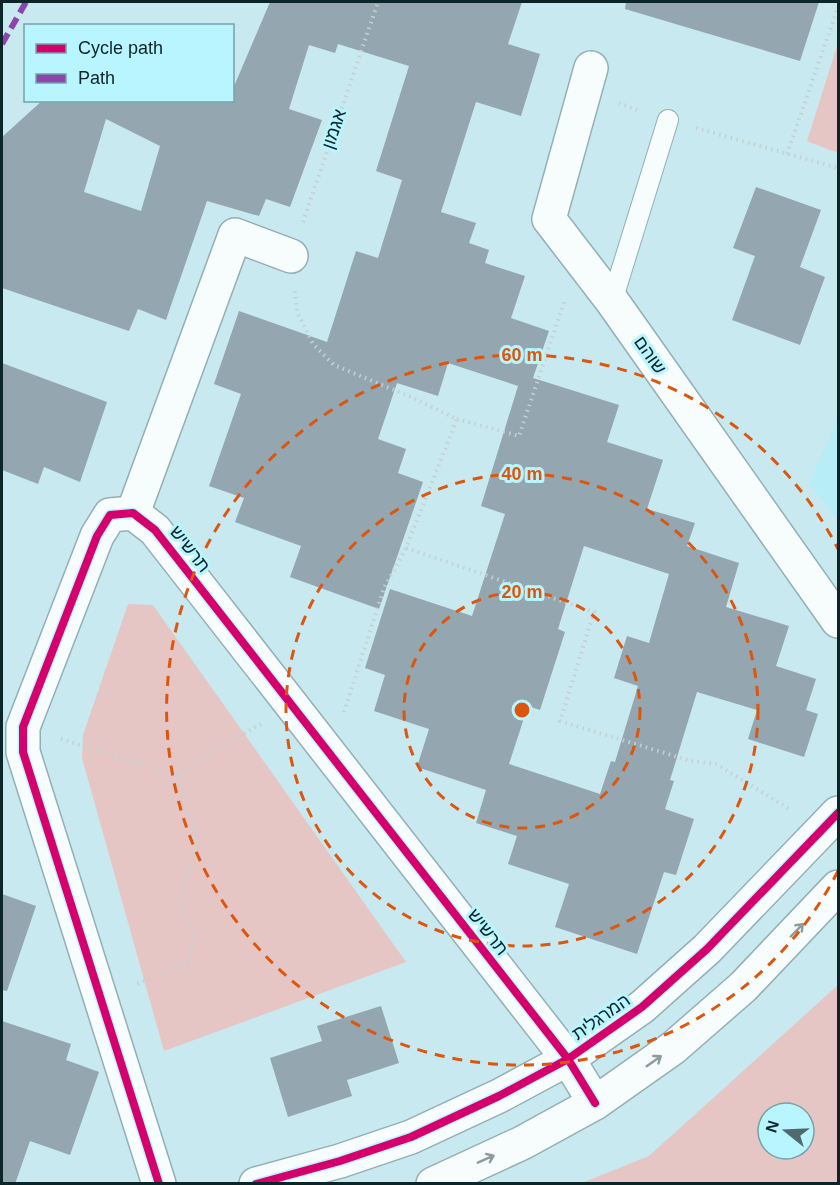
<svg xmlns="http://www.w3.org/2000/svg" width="840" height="1185" font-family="Arial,'Noto Sans Hebrew',sans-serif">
  <rect width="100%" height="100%" fill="#c8e9ef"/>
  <!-- built -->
  <path fill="#b7edf6" d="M838 419V520L809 483Z"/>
  <!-- green -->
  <g fill="#e5c6c4" fill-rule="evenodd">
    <path d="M838 43V153L807 141Z"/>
    <path d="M128 604 153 605 406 962 164 1051 82 758 83 735Z"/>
    <path d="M838 985V1183H582L649 1156ZM768 1113H804V1149H768Z"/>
  </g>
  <!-- building -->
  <g fill="#94a6b0" fill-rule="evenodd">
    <path d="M270 2H522L508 44 540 54 521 116 476 102 441 212 476 223 469 243 489 250 485 263 525 276 511 318 549 331 533 378 619 405 607 442 663 460 647 509 695 523 687 546 739 563 726 607 789 626 776 666 816 679 806 710 818 714 804 757 748 739 757 710 697 692 670 780 674 781 665 809 694 819 676 875 664 872 637 954 555 927 569 884 508 864 517 836 476 823 486 790 417 767 429 729 374 711 385 675 365 668 390 589 472 616 505 514 481 506 518 386 448 363 438 396 397 383 378 439 406 449 398 473 423 482 379 609 290 577 301 546 235 522 244 498 209 486 241 394 214 384 239 311 327 342 356 251 378 258 402 180 376 171 409 66 338 44 335 53 309 45 289 109 322 120 290 207 266 199 259 216 207 201 166 320 138 309 129 331 2 288V137L43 100H232V91ZM106 119 160 146 141 211 84 192ZM584 546 669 574 649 643 627 636 614 678 638 686 615 762 611 761 600 794 509 764 528 706 540 710 565 632 558 629Z"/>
    <path d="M626 2H819L800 61 625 9Z"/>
    <path d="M756 187 821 210 800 267 825 277 800 345 732 320 755 256 733 248Z"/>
    <path d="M2 363 107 402 80 482 44 467 38 484 2 470Z"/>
    <path d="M2 894 36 906 7 991 2 990Z"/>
    <path d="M381 1006 399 1063 347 1080 352 1096 288 1117 270 1058 322 1041 317 1026Z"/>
    <path d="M2 1021 71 1044 66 1060 99 1072 70 1155 30 1141 15 1184H2Z"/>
  </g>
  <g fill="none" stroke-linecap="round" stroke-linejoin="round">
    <!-- lane casing -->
    <g stroke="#94afb3" stroke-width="22">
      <path id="lane" d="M612 301 668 120"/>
    </g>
    <!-- street casing -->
    <g stroke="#94afb3" stroke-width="36">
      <g id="street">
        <path d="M591 68 549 219 612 301 838 621"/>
        <path d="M133 513 235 235 291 256"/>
        <path d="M159 1184 23 752V727L97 536 110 515 133 513 155 530 568 1059 595 1103"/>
      </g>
    </g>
    <!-- secondary casing -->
    <g stroke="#94afb3" stroke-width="36">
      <g id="secondary">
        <path d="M256 1184 340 1161 411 1137 499 1096 568 1059 642 1007 707 949 838 813"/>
        <path d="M433 1184 522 1143 595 1103 673 1048 743 987 838 887"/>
      </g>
    </g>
    <!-- path -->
    <g stroke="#c6d0d2" stroke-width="4" stroke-dasharray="1.5 4.5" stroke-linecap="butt">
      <path d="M619 103 640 111"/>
      <path d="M696 128 838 168"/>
      <path d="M787 154 838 7"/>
      <path d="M303 222 378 2"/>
      <path d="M295 291 297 312 313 344 334 365 411 397 457 419 406 548 594 612 560 721 691 761 716 764 791 810"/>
      <path d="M457 419 519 436 565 299"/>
      <path d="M344 712 384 588 406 548"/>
      <path d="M61 739 178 775 198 841 179 899 194 937 188 961 135 985"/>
      <path d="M178 775 205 756 261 724"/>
    </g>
    <!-- lane -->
    <use href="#lane" stroke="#f7fcfd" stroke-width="20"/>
    <!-- street -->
    <use href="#street" stroke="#f7fcfd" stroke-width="33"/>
    <!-- secondary -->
    <use href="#secondary" stroke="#f7fcfd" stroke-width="33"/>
    <!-- quiet -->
    <path stroke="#8e44ad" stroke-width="6" stroke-dasharray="12 6" stroke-linecap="butt" d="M2 44 26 2"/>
    <!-- cycleway casing -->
    <g stroke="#b9f5fe" stroke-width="11">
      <g id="cycleway">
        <path d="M159 1184 23 752V727L97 536 110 515 133 513 155 530 568 1059 595 1103"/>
        <path d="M256 1184 340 1161 411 1137 499 1096 568 1059 642 1007 707 949 838 813"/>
      </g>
    </g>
    <!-- cycleway -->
    <use href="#cycleway" stroke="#d6006c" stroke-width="8"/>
  </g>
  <!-- one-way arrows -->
  <defs><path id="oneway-shaft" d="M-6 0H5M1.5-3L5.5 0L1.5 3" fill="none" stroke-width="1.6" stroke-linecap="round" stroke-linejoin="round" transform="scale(1.5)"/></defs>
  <g stroke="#8d9b9d">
    <use href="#oneway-shaft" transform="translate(797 930) rotate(-46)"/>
    <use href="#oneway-shaft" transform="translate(654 1061) rotate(-35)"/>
    <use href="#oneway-shaft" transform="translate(486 1159) rotate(-24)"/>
  </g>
  <!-- distance rings -->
  <g fill="none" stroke="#dd560d" stroke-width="3" stroke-dasharray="10 8">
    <circle cx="522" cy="710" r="118"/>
    <circle cx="522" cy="710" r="236"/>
    <path d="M838 871A355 355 0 1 1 838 549"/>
  </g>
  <g text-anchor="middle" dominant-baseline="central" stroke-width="6" stroke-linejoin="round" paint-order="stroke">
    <!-- street labels -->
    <g font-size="18" fill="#0c2528" stroke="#b9f5fe">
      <text transform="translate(334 129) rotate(-71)">אגמון</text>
      <text transform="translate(650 355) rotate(55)">שוהם</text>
      <text transform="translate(190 549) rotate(52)">תרשיש</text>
      <text transform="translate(488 932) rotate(52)">תרשיש</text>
      <text transform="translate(601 1017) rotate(-35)">המרגלית</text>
    </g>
  </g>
  <circle cx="522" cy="710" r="9" fill="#dd560d" stroke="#b9f5fe" stroke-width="3"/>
  <g font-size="18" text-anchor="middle" font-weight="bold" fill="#dd560d" stroke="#b9f5fe" stroke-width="6" stroke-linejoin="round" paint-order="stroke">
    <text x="522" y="361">60 m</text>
    <text x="522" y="480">40 m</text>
    <text x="522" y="598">20 m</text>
  </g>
  <!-- border -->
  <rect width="840" height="1185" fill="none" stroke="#0c2528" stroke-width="6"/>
  <!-- legend -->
  <rect x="24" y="24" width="210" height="78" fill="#b9f5fe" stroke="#74a2a8" stroke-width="1.5"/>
  <rect x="36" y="44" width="30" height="9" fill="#d6006c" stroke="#74a2a8" stroke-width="1.5"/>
  <text x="78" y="54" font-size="18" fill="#0c2528">Cycle path</text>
  <rect x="36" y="74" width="30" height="9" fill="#8e44ad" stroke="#74a2a8" stroke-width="1.5"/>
  <text x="78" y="84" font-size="18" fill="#0c2528">Path</text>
  <!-- north arrow -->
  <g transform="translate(786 1131) rotate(288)"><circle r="28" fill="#b9f5fe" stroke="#74a2a8" stroke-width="1.5"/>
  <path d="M0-4.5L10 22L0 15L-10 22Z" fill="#4e6a6e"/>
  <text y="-9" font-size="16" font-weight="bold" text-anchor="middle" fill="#0c2528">N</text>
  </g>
</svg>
